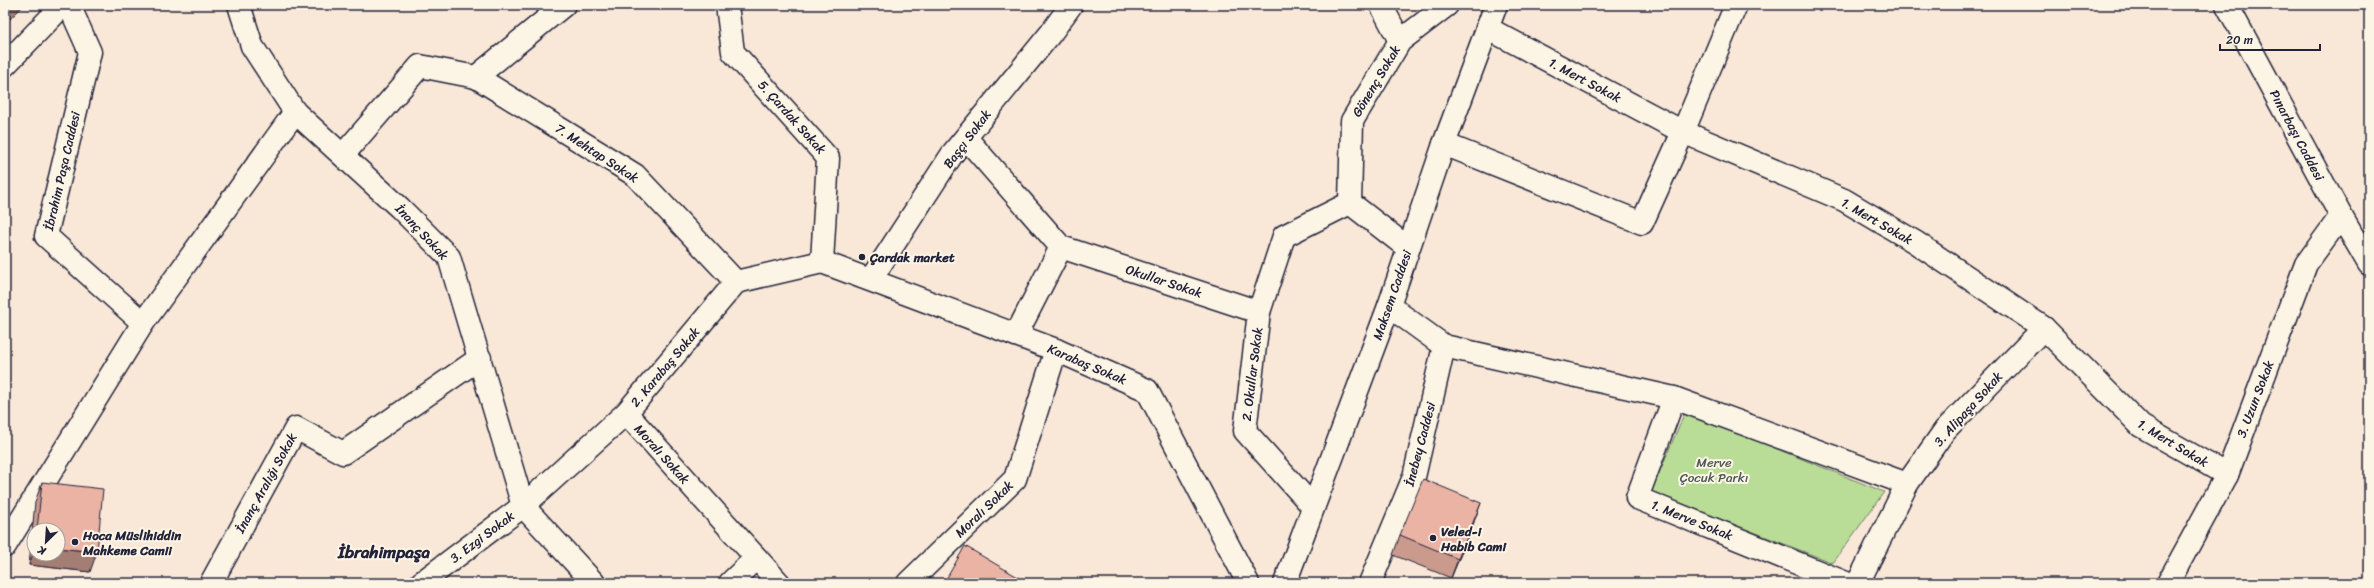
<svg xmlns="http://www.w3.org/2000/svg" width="2374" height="588" font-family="Sriracha,sans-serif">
  <rect width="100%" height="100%" fill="#f9e8d8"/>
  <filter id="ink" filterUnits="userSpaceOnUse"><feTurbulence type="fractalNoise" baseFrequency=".025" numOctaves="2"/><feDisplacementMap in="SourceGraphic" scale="8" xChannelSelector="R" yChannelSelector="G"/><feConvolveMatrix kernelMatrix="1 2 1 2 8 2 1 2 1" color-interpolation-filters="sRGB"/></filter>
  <g filter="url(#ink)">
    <!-- green -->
    <path fill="#b9dc96" stroke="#6e7f68" d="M1685 412 1884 492 1833 563 1651 492Z"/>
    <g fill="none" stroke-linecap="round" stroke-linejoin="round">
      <!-- street casing -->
      <g stroke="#22223b" stroke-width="25">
        <g id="street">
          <path d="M69 5 90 52 46 236 143 323"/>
          <path d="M239 5 252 46 295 112 400 208 449 257 523 506 594 583"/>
          <path d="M727 5 733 52 828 158 822 262"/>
          <path d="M1381 5 1400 41"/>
          <path d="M1487 28 1683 132 1844 200 1915 242 2044 328 2141 426 2227 475"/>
          <path d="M5 65 63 5"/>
          <path d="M476 77 635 175 736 282"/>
          <path d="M966 138 1061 247 1259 312"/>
          <path d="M1444 144 1642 223 1683 132 1736 5"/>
          <path d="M343 155 420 66 476 77 564 5"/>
          <path d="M1408 248 1350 203 1352 121 1400 41 1447 5"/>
          <path d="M822 262 1056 350 1147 390 1248 583"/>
          <path d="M871 279 953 153 1051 33 1071 5"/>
          <path d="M1389 306 1444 346 1674 398 1907 484"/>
          <path d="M1016 335 1061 247"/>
          <path d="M1674 398 1637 498 1846 583"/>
          <path d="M626 413 779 583"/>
          <path d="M1313 507 1245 431 1259 312 1284 236 1350 203"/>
          <path d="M211 583 296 428 343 453 480 358"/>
          <path d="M421 583 523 506 626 413 736 282 822 262"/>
          <path d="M730 583 756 558"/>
          <path d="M908 583 1015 479 1056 350"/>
          <path d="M1370 583 1414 477 1444 346"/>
          <path d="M1858 583 1907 484 1945 430 2044 328"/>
          <path d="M2168 583 2227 475 2306 264 2341 216"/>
        </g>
      </g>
      <!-- secondary casing -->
      <g stroke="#22223b" stroke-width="25">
        <g id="secondary">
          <path d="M2227 5 2341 216 2369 264"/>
          <path d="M5 546 143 323 295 112"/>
          <path d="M1285 583 1389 306 1444 144 1496 5"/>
        </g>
      </g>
      <!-- street -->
      <use href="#street" stroke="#fcf5e5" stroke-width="22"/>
      <!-- secondary -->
      <use href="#secondary" stroke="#fcf5e5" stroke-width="22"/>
    </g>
    <!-- wall -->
    <g fill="#ca9a8d" stroke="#22223b" fill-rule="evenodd">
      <path d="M42 482 90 572 29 565 35 502ZM34 530H58L34 554Z"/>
      <path d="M1474 522 1451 578 1393 555 1400 535Z"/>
    </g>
    <!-- shaded-wall -->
    <g fill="#a47d73" stroke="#22223b">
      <path d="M9 5H24L5 24V9Z"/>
      <path d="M1481 503 1474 522 1451 578 1458 559Z"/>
      <path d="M58 548 97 552 90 572 29 565 34 551V554H58Z"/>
    </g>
    <!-- building -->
    <g fill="#ebb3a4" stroke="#22223b">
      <path d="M5 5H9L5 9Z"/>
      <path d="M1423 479 1481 503 1458 559 1400 535Z"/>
      <path d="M42 482 103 489 97 552 58 548V530H37Z"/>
      <path d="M965 546 1028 583H944Z"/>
      <path d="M759 580 762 583H756Z"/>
    </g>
  </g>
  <!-- markers -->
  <g fill="#22223b" stroke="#fcf5e5" stroke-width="1.5">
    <circle cx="862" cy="257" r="4"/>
    <circle cx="1433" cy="538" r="4"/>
    <circle cx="75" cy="542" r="4"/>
  </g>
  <g text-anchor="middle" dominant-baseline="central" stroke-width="4" stroke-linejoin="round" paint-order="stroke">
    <!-- street labels -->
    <g font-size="13" fill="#22223b" stroke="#fcf5e5">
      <text transform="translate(1585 80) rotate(28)">1. Mert Sokak</text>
      <text transform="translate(1376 81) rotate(-59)">Gönenç Sokak</text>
      <text transform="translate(792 117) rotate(48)">5. Çardak Sokak</text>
      <text transform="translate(2297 135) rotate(62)">Pınarbaşı Caddesi</text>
      <text transform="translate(967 139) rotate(-53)">Başçı Sokak</text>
      <text transform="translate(597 153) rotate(33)">7. Mehtap Sokak</text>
      <text transform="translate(62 171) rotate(-77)">İbrahim Paşa Caddesi</text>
      <text transform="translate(1877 221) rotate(30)">1. Mert Sokak</text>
      <text transform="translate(422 232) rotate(47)">İnanç Sokak</text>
      <text transform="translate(1164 281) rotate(18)">Okullar Sokak</text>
      <text transform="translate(1392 295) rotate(-71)">Maksem Caddesi</text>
      <text transform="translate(1087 364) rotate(23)">Karabaş Sokak</text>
      <text transform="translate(665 367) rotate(-50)">2. Karabaş Sokak</text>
      <text transform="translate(1252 374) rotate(-83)">2. Okullar Sokak</text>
      <text transform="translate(2255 399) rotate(-69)">3. Uzun Sokak</text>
      <text transform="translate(1968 409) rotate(-48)">3. Alipaşa Sokak</text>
      <text transform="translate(2173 443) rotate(31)">1. Mert Sokak</text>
      <text transform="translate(1420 444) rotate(-75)">İnebey Caddesi</text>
      <text transform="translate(662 454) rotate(48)">Moralı Sokak</text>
      <text transform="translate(266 483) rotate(-61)">İnanç Aralığı Sokak</text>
      <text transform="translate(984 509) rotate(-44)">Moralı Sokak</text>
      <text transform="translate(1692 520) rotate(22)">1. Merve Sokak</text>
      <text transform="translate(482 537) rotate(-37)">3. Ezgi Sokak</text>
    </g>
    <!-- poi labels -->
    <g font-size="13" font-weight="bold" fill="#22223b" stroke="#fcf5e5" text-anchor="start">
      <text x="870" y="257">Çardak market</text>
      <text x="1441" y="531">Veled-i<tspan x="1441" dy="15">Habib Cami</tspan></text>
      <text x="83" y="535">Hoca Müslihiddin<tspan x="83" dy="15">Mahkeme Camii</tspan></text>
    </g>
    <!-- park labels -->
    <g font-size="13" fill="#4f5a56" stroke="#fcf5e5">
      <text x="1714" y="462">Merve<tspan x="1714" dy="15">Çocuk Parkı</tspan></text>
    </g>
    <!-- district labels -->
    <g font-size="17" font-weight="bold" fill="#22223b" stroke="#fcf5e5">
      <text x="384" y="552">İbrahimpaşa</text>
    </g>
  </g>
  <!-- margin -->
  <rect width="2374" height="588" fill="none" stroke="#fcf5e5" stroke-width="20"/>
  <rect x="10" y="10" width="2354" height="568" fill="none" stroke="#22223b" stroke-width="1.5" filter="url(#ink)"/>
  <!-- north arrow -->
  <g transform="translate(46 542) rotate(205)"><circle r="19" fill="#fcf5e5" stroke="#a5a1a1"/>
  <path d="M0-3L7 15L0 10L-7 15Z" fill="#22223b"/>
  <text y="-6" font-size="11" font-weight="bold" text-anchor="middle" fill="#22223b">K</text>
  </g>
  <!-- scale -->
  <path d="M2220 44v6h100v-6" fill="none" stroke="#22223b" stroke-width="2"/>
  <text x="2226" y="44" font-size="12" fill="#22223b" stroke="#fcf5e5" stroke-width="3" paint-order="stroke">20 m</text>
</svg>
